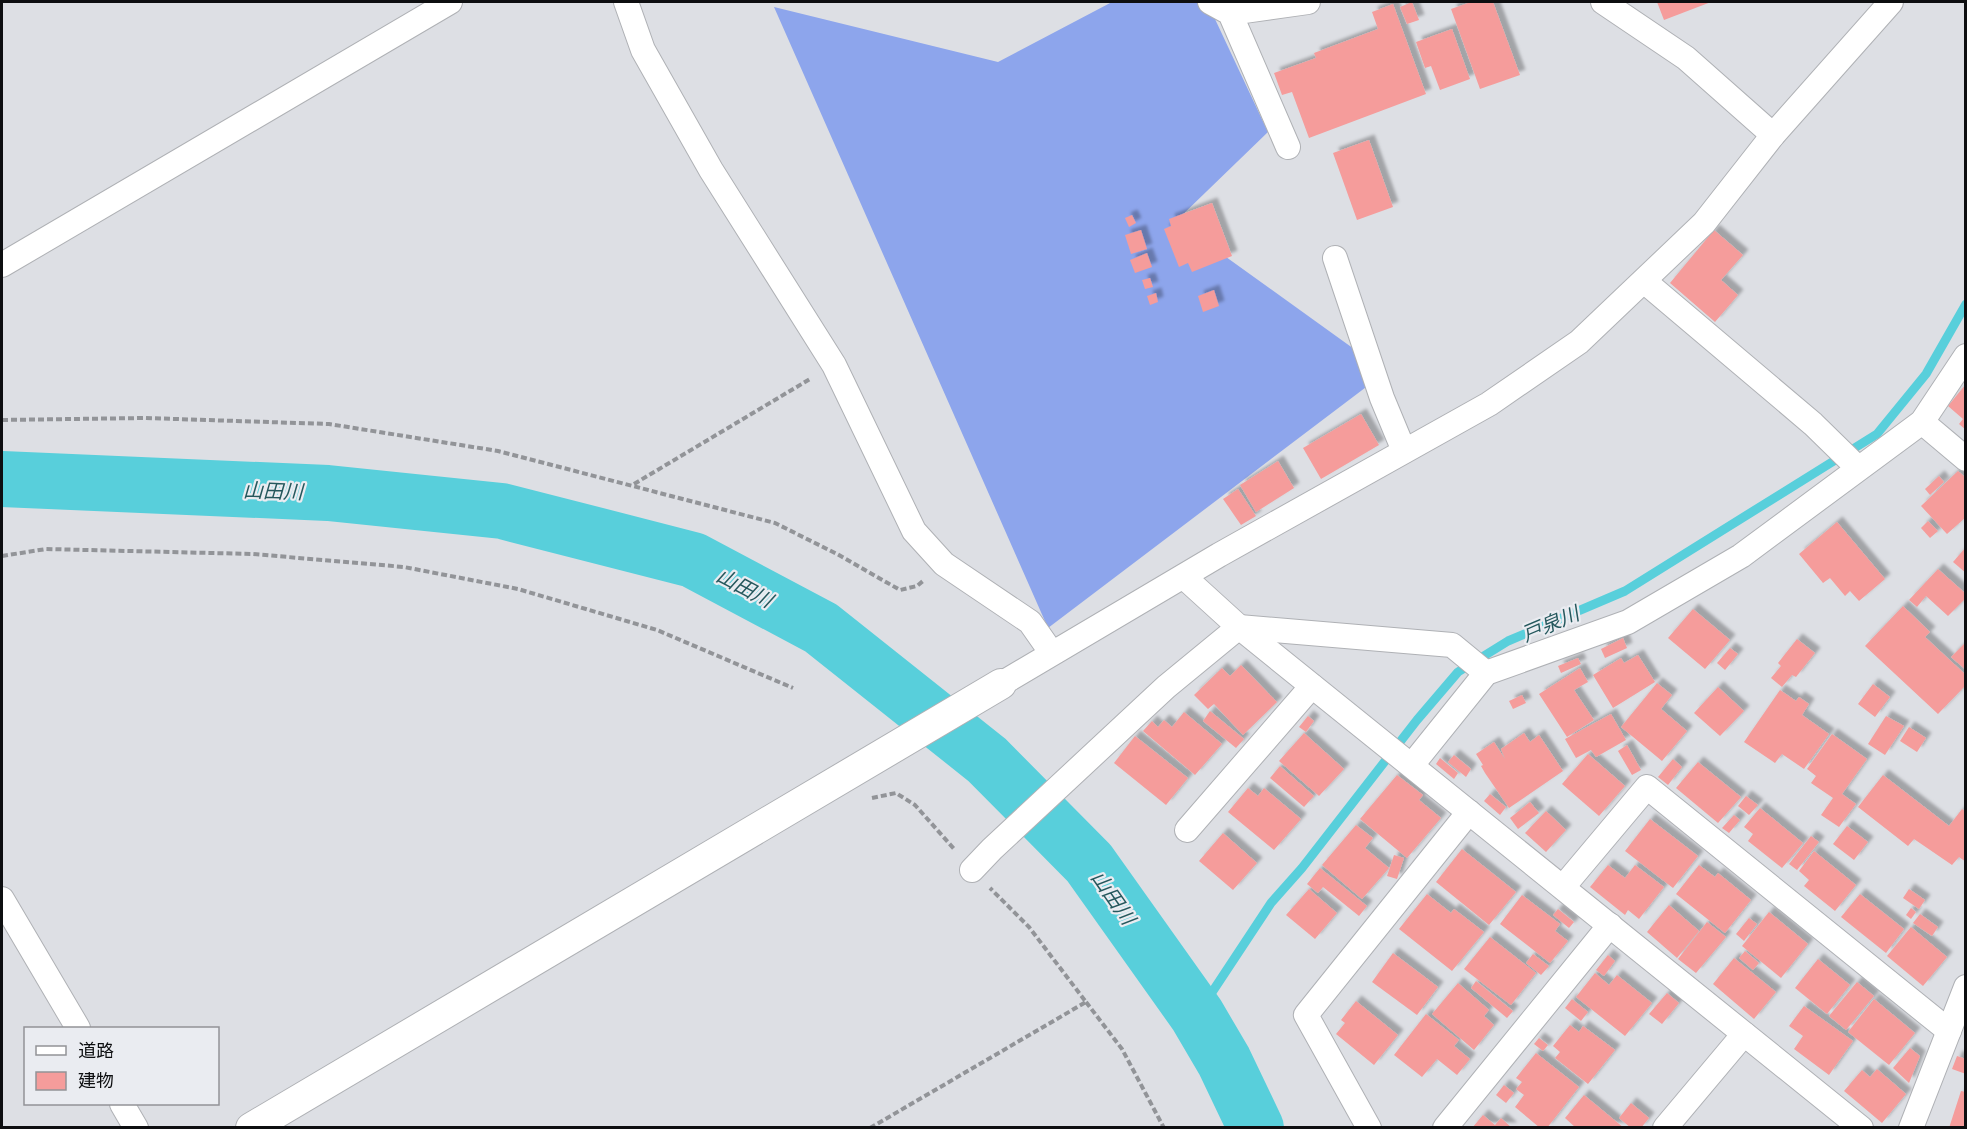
<svg xmlns="http://www.w3.org/2000/svg" width="1967" height="1129" viewBox="0 0 1967 1129" font-family="Commissioner,'Noto Sans JP',sans-serif">
<style>
.forest{fill:#8da5ec}
.lines{fill:none;stroke-linecap:round;stroke-linejoin:round}
.stream{stroke:#58cfdb;stroke-width:9}
.river{stroke:#58cfdb;stroke-width:56}
.building{fill:#f59c9b;filter:url(#shadow)}
.minor-casing{stroke:#afb1b5;stroke-width:26}
.tertiary-casing{stroke:#afb1b5;stroke-width:32}
.path{stroke:#929498;stroke-width:4;stroke-dasharray:6 3;stroke-linecap:butt}
.minor{stroke:#fff;stroke-width:24}
.tertiary{stroke:#fff;stroke-width:30}
.labels{text-anchor:middle;dominant-baseline:central;stroke-width:4.5;stroke-linejoin:round;paint-order:stroke}
.water-label{font-size:20px;font-style:italic;fill:#25585d;stroke:#eaecf1}
</style>
<defs>
<filter id="shadow"><feDropShadow dx="5.5" dy="-5.5" stdDeviation="1.5" flood-color="#0004"/></filter>
</defs>
<rect width="100%" height="100%" fill="#dddfe4"/>
<path class="forest" d="M1112,2h95l61,130 -92,89 210,151 -338,256 -274,-621 224,55z"/>
<g class="lines">
<path class="stream" d="M1197,1015l74,-112 31,-35 115,-148 41,-48 50,-31 117,-50 252,-157 49,-60 40,-70"/>
<path class="river" d="M2,479l326,14 174,18 191,49 128,68 166,132 102,103 108,152 27,46 32,67"/>
</g>
<g class="building">
<path d="M1412,2l7,18 -12,4 -7,-17z"/>
<path d="M1471,2h22l27,73 -40,14 -29,-80z"/>
<path d="M1657,2h54l-47,18z"/>
<path d="M1393,4l33,90 -117,44 -17,-46 -10,3 -8,-22 42,-15 -2,-5 64,-24 -6,-17z"/>
<path d="M1452,29l18,50 -30,11 -9,-24 -6,2 -9,-26z"/>
<path d="M1369,140l24,67 -36,13 -24,-67z"/>
<path d="M1212,203l20,53 -40,16 -4,-9 -9,4 -15,-38 7,-3 -2,-7z"/>
<path d="M1132,215l4,8 -7,4 -4,-9z"/>
<path d="M1141,230l6,19 -16,5 -6,-19z"/>
<path d="M1714,230l29,25 -22,25 17,15 -23,27 -45,-39z"/>
<path d="M1147,253l5,14 -17,6 -5,-13z"/>
<path d="M1150,278l3,9 -8,2 -3,-9z"/>
<path d="M1214,290l5,16 -16,6 -5,-16z"/>
<path d="M1156,293l2,9 -8,3 -3,-9z"/>
<path d="M1966,384v46l-7,-6 4,-5 -15,-13z"/>
<path d="M1361,414l18,31 -58,34 -18,-31z"/>
<path d="M1278,461l16,27 -38,24 -16,-27z"/>
<path d="M1958,471l8,7v39l-19,17 -26,-28z"/>
<path d="M1939,476l5,6 -14,13 -5,-6z"/>
<path d="M1238,489l18,27 -15,9 -18,-26z"/>
<path d="M1928,521l10,10 -8,7 -9,-10z"/>
<path d="M1837,522l48,57 -26,22 -9,-10 -5,5 -15,-18 -7,5 -24,-29z"/>
<path d="M1966,547v26l-13,-11z"/>
<path d="M1938,569l28,25v4l-18,18 -22,-20 -9,11 -8,-7z"/>
<path d="M1903,606l27,26 -5,5 41,38v10l-28,29 -73,-68z"/>
<path d="M1693,609l37,31 -25,29 -37,-31z"/>
<path d="M1623,638l4,10 -22,10 -4,-9z"/>
<path d="M1797,639l18,14 -19,24 -4,-2 -10,12 -11,-9 10,-12 -3,-3z"/>
<path d="M1966,642v28l-15,-13z"/>
<path d="M1730,648l8,6 -13,16 -8,-7z"/>
<path d="M1638,655l17,27 -42,26 -20,-33 28,-17 3,5z"/>
<path d="M1578,658l3,6 -20,9 -3,-7z"/>
<path d="M1241,665l36,37 -34,33 -29,-31 -6,5 -14,-14 28,-27 8,8z"/>
<path d="M1580,668l8,14 -14,8 20,30 -27,17 -28,-43z"/>
<path d="M1657,683l15,12 -11,14 26,22 -25,30 -41,-34z"/>
<path d="M1873,684l17,13 -15,20 -17,-13z"/>
<path d="M1718,687l26,24 -24,25 -26,-23z"/>
<path d="M1780,690l16,11 3,-4 10,7 -7,11 27,19 -25,35 -22,-15 -7,9 -31,-21z"/>
<path d="M1522,695l4,8 -13,6 -4,-8z"/>
<path d="M1210,711l34,28 -8,9 -33,-27z"/>
<path d="M1184,712l38,32 -27,31 -52,-44 9,-10 6,6 6,-7 8,7z"/>
<path d="M1611,714l15,26 -30,17 -5,-7 -15,8 -11,-19z"/>
<path d="M1308,716l6,5 -8,11 -7,-5z"/>
<path d="M1886,716l18,10 -19,29 -17,-11z"/>
<path d="M1909,727l17,11 -9,14 -17,-11z"/>
<path d="M1304,733l40,36 -25,27 -40,-35z"/>
<path d="M1524,733l6,9 9,-7 24,36 -54,37 -24,-35 -4,-7 2,-1 -7,-11 18,-12 11,17 -4,-10z"/>
<path d="M1832,734l35,25 -25,35 14,10 -17,23 -18,-12 12,-17 -22,-15 5,-7 -9,-7z"/>
<path d="M1135,736l53,42 -22,27 -52,-42z"/>
<path d="M1627,745l14,25 -9,5 -14,-24z"/>
<path d="M1588,754l37,32 -26,30 -37,-32z"/>
<path d="M1454,755l17,14 -5,8 -18,-15z"/>
<path d="M1440,758l18,15 -4,6 -18,-15z"/>
<path d="M1673,759l9,8 -14,18 -10,-8z"/>
<path d="M1698,762l43,35 -23,26 -42,-35z"/>
<path d="M1280,766l34,30 -10,11 -34,-29z"/>
<path d="M1397,775l26,20 -4,5 22,18 -34,40 -47,-39z"/>
<path d="M1883,775l66,51 13,-17 4,3v50l-7,-5 -7,8 -38,-26 -6,7 -50,-39z"/>
<path d="M1248,788l10,8 6,-8 37,31 -27,31 -46,-38z"/>
<path d="M1490,794l16,13 -6,8 -16,-14z"/>
<path d="M1746,796l12,9 -9,10 -11,-9z"/>
<path d="M1530,802l9,11 -21,16 -8,-11z"/>
<path d="M1760,808l43,35 -21,25 -34,-27 5,-7 -9,-7z"/>
<path d="M1546,811l20,19 -20,22 -21,-19z"/>
<path d="M1734,815l6,5 -11,13 -7,-5z"/>
<path d="M1650,819l48,37 -25,32 -48,-37z"/>
<path d="M1356,825l17,13 -8,10 24,20 -27,31 -40,-34z"/>
<path d="M1847,826l21,16 -14,18 -21,-16z"/>
<path d="M1223,833l34,30 -24,27 -34,-29z"/>
<path d="M1811,836l8,6 -22,28 -8,-6z"/>
<path d="M1462,849l54,43 -27,33 -53,-43z"/>
<path d="M1814,851l42,34 -21,26 -31,-25 5,-6 -10,-9z"/>
<path d="M1394,855l10,3 -7,21 -10,-3z"/>
<path d="M1608,865l17,13 10,-13 29,22 -25,32 -11,-9 -3,5 -35,-28z"/>
<path d="M1699,865l16,12 3,-4 33,27 -26,33 -49,-39z"/>
<path d="M1320,868l47,38 -8,10 -36,-29 -5,6 -11,-9z"/>
<path d="M1309,889l28,24 -22,26 -29,-24z"/>
<path d="M1909,889l16,11 -6,9 -16,-11z"/>
<path d="M1427,894l24,19 3,-4 30,23 -32,39 -53,-42z"/>
<path d="M1860,894l44,35 -18,24 -45,-36z"/>
<path d="M1522,895l38,29 -5,7 13,10 -18,22 -50,-39z"/>
<path d="M1669,905l30,26 -22,27 -30,-26z"/>
<path d="M1911,908l5,4 -5,7 -5,-4z"/>
<path d="M1558,909l16,13 -5,6 -16,-13z"/>
<path d="M1769,912l39,32 -27,34 -39,-32z"/>
<path d="M1920,914l18,13 -6,9 -19,-13z"/>
<path d="M1749,918l8,6 -13,17 -8,-7z"/>
<path d="M1707,922l19,15 -30,36 -18,-14z"/>
<path d="M1911,927l36,30 -24,29 -36,-30z"/>
<path d="M1490,937l46,36 -25,32 -47,-36z"/>
<path d="M1745,951l14,12 -6,7 -14,-12z"/>
<path d="M1393,953l45,34 -21,28 -45,-33z"/>
<path d="M1533,954l16,12 -8,9 -15,-12z"/>
<path d="M1608,955l7,6 -11,15 -8,-6z"/>
<path d="M1734,958l42,34 -22,27 -41,-35z"/>
<path d="M1818,959l32,26 -23,29 -32,-26z"/>
<path d="M1595,973l14,12 8,-10 35,28 -27,33 -49,-39z"/>
<path d="M1476,981l37,30 -6,7 -36,-30z"/>
<path d="M1857,982l17,14 -28,34 -17,-14z"/>
<path d="M1458,983l31,27 -5,6 10,9 -20,25 -42,-36z"/>
<path d="M1667,993l12,10 -17,21 -13,-10z"/>
<path d="M1572,999l16,13 -7,9 -16,-13z"/>
<path d="M1874,999l41,34 -26,32 -41,-33z"/>
<path d="M1356,1001l42,34 -24,30 -38,-31 9,-11 -4,-3z"/>
<path d="M1804,1006l49,35 -24,34 -35,-26 9,-13 -14,-10z"/>
<path d="M1426,1014l33,26 -5,6 16,13 -13,16 -20,-16 -15,18 -28,-22z"/>
<path d="M1570,1025l9,7 4,-6 32,24 -27,34 -33,-26 5,-6 -7,-6z"/>
<path d="M1539,1038l9,7 -5,6 -9,-7z"/>
<path d="M1910,1048l10,8 -11,27 -16,-15z"/>
<path d="M1536,1053l43,34 -32,41h-7l-25,-21 9,-12 -8,-6 6,-7 -6,-4z"/>
<path d="M1957,1056l9,3v15l-14,-5z"/>
<path d="M1877,1069l29,25 -24,29 -38,-32 18,-21 8,7z"/>
<path d="M1504,1085l10,8 -8,10 -10,-8z"/>
<path d="M1961,1091l5,1v36h-17z"/>
<path d="M1584,1095l40,33h-48l-11,-10z"/>
<path d="M1631,1103l18,15 -8,10h-10l-12,-10z"/>
<path d="M1483,1115l12,10 6,-7 11,10h-40z"/>
</g>
<g class="lines">
<g class="minor-casing">
<g id="minor">
<path d="M626,2l17,48 68,120 123,195 80,166 30,33 86,58 21,30"/>
<path d="M1210,2l20,11 58,134"/>
<path d="M1603,2l83,56 87,77"/>
<path d="M1230,13l78,-11"/>
<path d="M1335,258l47,140 22,53"/>
<path d="M2,265l448,-263"/>
<path d="M1644,281l169,143 45,44"/>
<path d="M1922,422l44,37"/>
<path d="M1184,577l55,50 622,501"/>
<path d="M1001,684l218,-129 270,-151 90,-62 125,-119 69,-88 118,-133"/>
<path d="M1412,765l74,-92 142,-51 113,-66 181,-134 44,-66"/>
<path d="M1187,830l125,-144"/>
<path d="M972,870l20,-21 174,-162 73,-60 213,18 34,28"/>
<path d="M1563,887l84,-100 302,244"/>
<path d="M2,899l76,129"/>
<path d="M122,1104l14,24"/>
<path d="M1369,1128l-63,-113 163,-203"/>
<path d="M1445,1128l165,-203"/>
<path d="M1665,1128l79,-94"/>
<path d="M1911,1128l55,-141"/>
</g>
</g>
<g class="tertiary-casing">
<path id="tertiary" d="M251,1128l750,-444"/>
</g>
<g class="path">
<path d="M2,420l143,-2 184,6 169,27 277,72 62,31 63,36 17,-4 6,-5"/>
<path d="M634,484l176,-105"/>
<path d="M2,556l44,-7 207,5 151,13 114,22 139,41 136,58"/>
<path d="M872,798l24,-5 19,12 40,45"/>
<path d="M1086,1002l36,47 42,79"/>
<path d="M870,1128l216,-126 -57,-75 -39,-39"/>
</g>
<use href="#minor" class="minor"/>
<use href="#tertiary" class="tertiary"/>
</g>
<g class="labels">
<g class="water-label">
<text transform="translate(273 490) rotate(2)">山田川</text>
<text transform="translate(745 587) rotate(28)">山田川</text>
<text transform="translate(1550 623) rotate(-23)">戸泉川</text>
<text transform="translate(1114 897) rotate(55)">山田川</text>
</g>
</g>
<rect width="1967" height="1129" fill="none" stroke="#0d0e10" stroke-width="6"/>
<rect x="24" y="1027" width="195" height="78" fill="#eaecf1" stroke="#929397" stroke-width="1.5"/>
<rect x="36" y="1046" width="30" height="9" fill="#ffffff" stroke="#929397" stroke-width="1.5"/>
<text x="78" y="1057" font-size="18" fill="#0d0e10">道路</text>
<rect x="36" y="1072" width="30" height="18" fill="#f59c9b" stroke="#929397" stroke-width="1.5"/>
<text x="78" y="1087" font-size="18" fill="#0d0e10">建物</text>
</svg>
